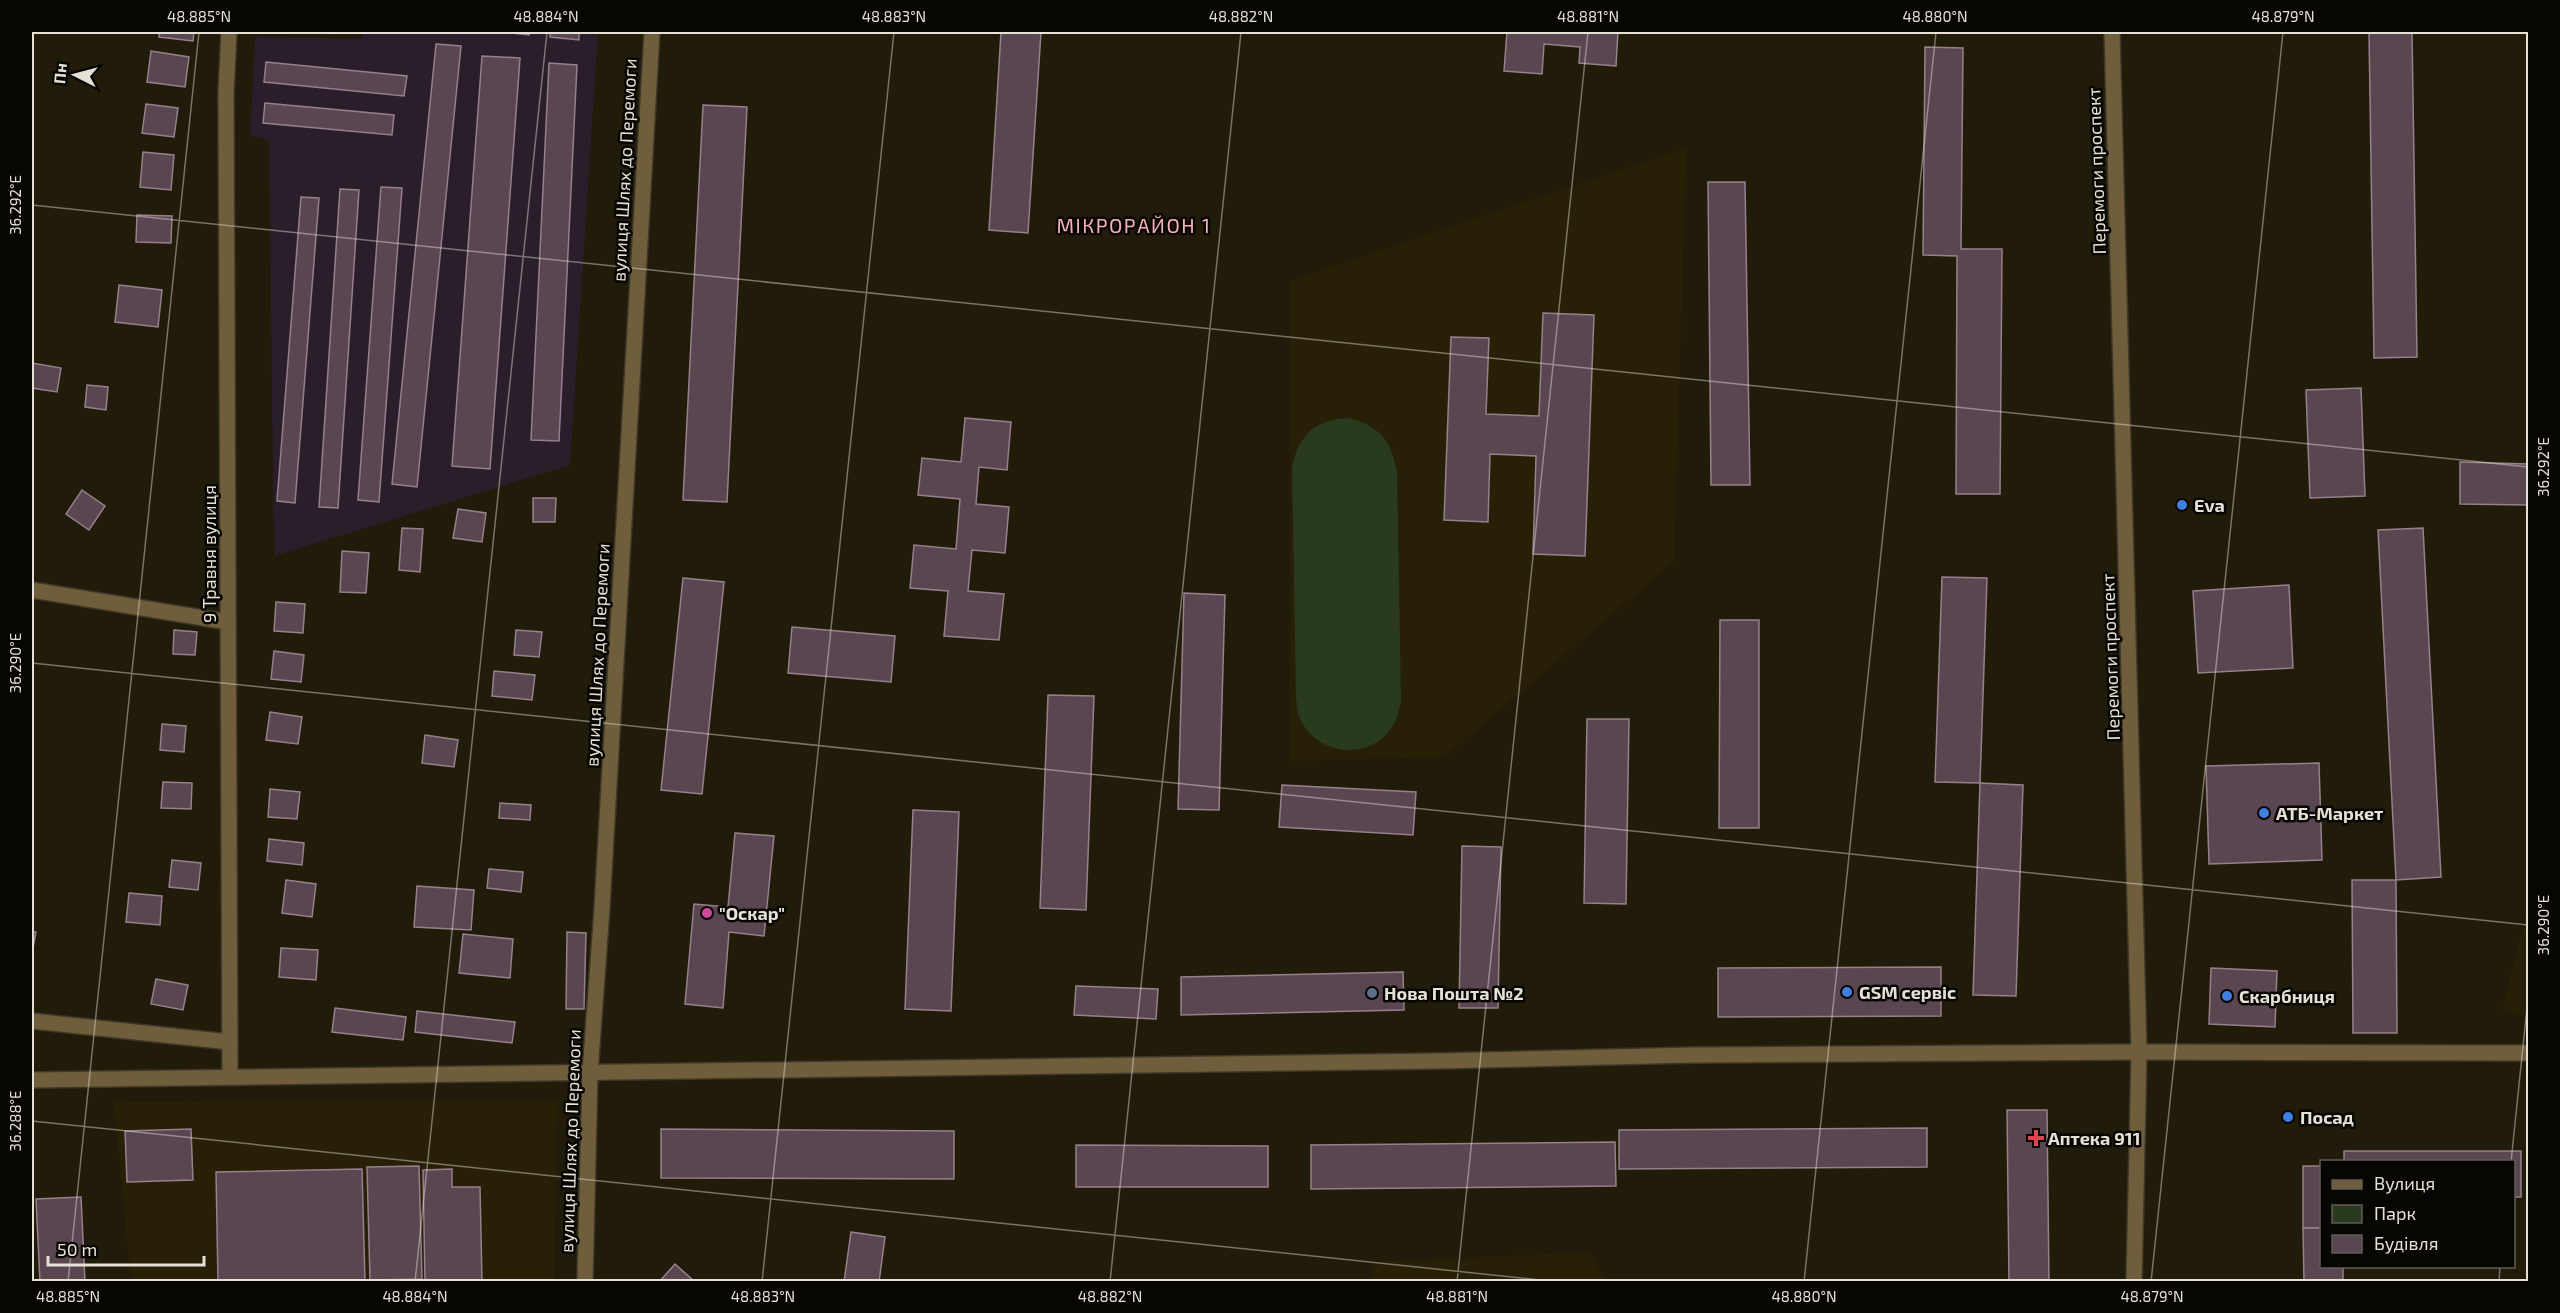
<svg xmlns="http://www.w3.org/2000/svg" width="2560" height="1313" viewBox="0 0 2560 1313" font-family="'Exo 2',sans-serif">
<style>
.built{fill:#272007}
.industrial{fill:#2a1e2b}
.green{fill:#293a1e}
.building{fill:#594651;stroke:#95808c;stroke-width:1.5}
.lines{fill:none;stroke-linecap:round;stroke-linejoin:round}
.minor-casing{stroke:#3c3727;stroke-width:18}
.minor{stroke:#6f5d3c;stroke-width:15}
.ticks{fill:none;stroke:#e5e1d6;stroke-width:1.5;stroke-opacity:0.45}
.shop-dot{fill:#3f7fe0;stroke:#080602;stroke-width:2}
.hotel-dot{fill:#d1479c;stroke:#080602;stroke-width:2}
.service-dot{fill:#5c6f8a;stroke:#080602;stroke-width:2}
.health-dot{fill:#e0444e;stroke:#080602;stroke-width:2}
.labels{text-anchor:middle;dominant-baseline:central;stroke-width:5;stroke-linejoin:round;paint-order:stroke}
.street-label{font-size:18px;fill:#e5e1d6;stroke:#080602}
.poi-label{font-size:18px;font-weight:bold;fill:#e5e1d6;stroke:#080602;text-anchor:start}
.neighbourhood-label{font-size:20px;letter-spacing:1.5px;fill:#f5b1b7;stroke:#080602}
.neatline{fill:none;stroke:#e5e1d6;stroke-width:2}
.ticks-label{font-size:15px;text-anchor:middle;fill:#e5e1d6}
</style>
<rect width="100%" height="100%" fill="#211b0a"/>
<g class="built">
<path d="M1686,148l-12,413 -229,196 -155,4v-480z"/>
<path d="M2528,904v110l-26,-2z"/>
<path d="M557,1101l-3,180h-423l-17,-179z"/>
<path d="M1590,1252l15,29h-232v-19z"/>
</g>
<path class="industrial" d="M363,32h235l-28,433 -296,91 -5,-416 -19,-4 5,-100 106,3z"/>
<path class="green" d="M1348,418c32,8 43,22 49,54l4,230c-3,10 -4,19 -10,27 -24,33 -77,26 -92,-13 -2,-5 -2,-13 -3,-18l-4,-232c8,-32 23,-46 56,-48z"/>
<g class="building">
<path d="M159,32h35l-1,9 -34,-4z"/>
<path d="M503,32h27l-1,3z"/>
<path d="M550,32h29v8l-29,-3z"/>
<path d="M1001,32h40l-13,201 -39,-3z"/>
<path d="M1507,32h111l-2,34 -37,-3 1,-16 -36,-3 -2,30 -38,-3z"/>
<path d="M2369,32h43l5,325 -43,1z"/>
<path d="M436,44l25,2 -44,441 -25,-3z"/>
<path d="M1925,47l38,1 -2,201h41l-2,245h-44l1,-238 -34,-1z"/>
<path d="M151,51l38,6 -4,30 -38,-5z"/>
<path d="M482,56l38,2 -30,411 -38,-3z"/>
<path d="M266,62l141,14 -3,20 -140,-14z"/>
<path d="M549,63l28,2 -18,376 -28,-1z"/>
<path d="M265,103l129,12 -2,20 -129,-12z"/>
<path d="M146,104l32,4 -4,29 -32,-4z"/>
<path d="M703,105l44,2 -20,395 -44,-2z"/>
<path d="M143,152l31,3 -3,35 -31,-3z"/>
<path d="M1708,182h37l5,303h-39z"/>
<path d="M381,187l21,1 -23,314 -21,-2z"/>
<path d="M340,189l19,1 -21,318 -19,-1z"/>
<path d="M301,197l18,1 -24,305 -18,-2z"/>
<path d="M137,215l35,1 -1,27 -35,-1z"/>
<path d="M119,285l43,5 -4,37 -43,-5z"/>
<path d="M1543,313l51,2 -9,241 -52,-2 3,-98 -46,-2 -2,68 -44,-2 7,-183 38,1 -3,76 53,2z"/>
<path d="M32,363l29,5 -4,24 -25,-4z"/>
<path d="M87,385l21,2 -2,23 -21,-3z"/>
<path d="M2361,388l4,108 -55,2 -4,-108z"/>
<path d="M965,418l46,4 -4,48 -28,-3 -3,37 33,3 -4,46 -33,-3 -4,41 36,3 -5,46 -55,-4 4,-45 -38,-3 4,-43 42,4 4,-50 -42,-4 4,-37 39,4z"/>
<path d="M2460,462l68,2v41l-68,-1z"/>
<path d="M82,490l23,16 -16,24 -23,-16z"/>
<path d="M533,498h23l-1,24h-22z"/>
<path d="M458,509l28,4 -4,29 -29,-4z"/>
<path d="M402,528l21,1 -3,43 -21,-2z"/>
<path d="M2423,528l18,349 -45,3 -18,-350z"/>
<path d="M342,551l27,2 -3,40 -26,-1z"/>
<path d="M1942,577l45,1 -7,205 -45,-1z"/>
<path d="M683,578l41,4 -22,212 -41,-4z"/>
<path d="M2289,585l4,83 -95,5 -5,-82z"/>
<path d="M1184,593l41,2 -6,215 -41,-1z"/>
<path d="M276,602l29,2 -2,29 -29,-2z"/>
<path d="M1720,620h39v208h-40z"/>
<path d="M792,627l103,9 -4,46 -103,-9z"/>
<path d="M174,630l23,2 -2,23 -22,-1z"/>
<path d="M516,630l26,2 -3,25 -25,-2z"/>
<path d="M274,651l30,4 -3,27 -30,-3z"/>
<path d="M494,671l41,4 -3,25 -40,-4z"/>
<path d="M1048,695l46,1 -8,214 -46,-2z"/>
<path d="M270,712l32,5 -4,27 -32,-4z"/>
<path d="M1587,719h42l-3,185 -42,-1z"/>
<path d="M162,724l24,2 -2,26 -24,-2z"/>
<path d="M425,735l33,5 -4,27 -32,-4z"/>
<path d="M2319,763l3,97 -113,4 -3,-98z"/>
<path d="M163,782l29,1 -1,26 -30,-1z"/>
<path d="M1980,783l43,2 -7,211 -43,-1z"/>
<path d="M1282,785l134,7 -3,43 -134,-8z"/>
<path d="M270,789l30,3 -3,27 -29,-2z"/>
<path d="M500,803l31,2 -1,15 -31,-2z"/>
<path d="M913,810l46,2 -8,199 -46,-2z"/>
<path d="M735,833l39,3 -10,100 -35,-4 -6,76 -38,-4 9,-100 34,3z"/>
<path d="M269,839l35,4 -2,22 -35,-4z"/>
<path d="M1462,846l39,1 -3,161h-39z"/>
<path d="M172,860l29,3 -3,27 -29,-3z"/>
<path d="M489,869l34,3 -2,20 -34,-4z"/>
<path d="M286,880l30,4 -4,33 -30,-4z"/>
<path d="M2352,880h44l1,153h-44z"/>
<path d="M417,886l57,4 -3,40 -57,-3z"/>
<path d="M129,893l33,3 -2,29 -34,-3z"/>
<path d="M32,931l4,1 -4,21z"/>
<path d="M567,932l19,1 -2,76h-18z"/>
<path d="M463,934l50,5 -3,39 -51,-5z"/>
<path d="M281,948l37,2 -2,30 -37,-3z"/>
<path d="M1941,967v49l-223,1v-49z"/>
<path d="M2211,968l66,3 -2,56 -66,-3z"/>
<path d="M1403,972l1,38 -223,5v-38z"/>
<path d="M156,979l32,6 -5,25 -32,-6z"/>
<path d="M1076,986l82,3 -2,30 -82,-4z"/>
<path d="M335,1008l71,9 -3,23 -71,-8z"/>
<path d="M417,1011l98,11 -3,21 -97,-11z"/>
<path d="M2007,1110h40l2,172h-40z"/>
<path d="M1927,1128v39l-308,2v-39z"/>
<path d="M191,1129l2,51 -66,2 -2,-51z"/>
<path d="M661,1129l293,2v48l-293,-1z"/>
<path d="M1615,1142l1,44 -305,3v-44z"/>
<path d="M1076,1145l192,1v41h-192z"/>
<path d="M2344,1151h177v46h-7v-35h-170z"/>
<path d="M419,1166l3,113 -52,1 -3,-113z"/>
<rect x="2303" y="1166" width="19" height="62"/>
<path d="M362,1169l3,113 -147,-1 -2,-109z"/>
<path d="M452,1169v18h28l2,95h-57l-2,-112z"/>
<path d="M81,1197l4,85h-45l-4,-83z"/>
<path d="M2303,1228h19v38h21v16h-39z"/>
<path d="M851,1232l34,5 -6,45h-35z"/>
<path d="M675,1264l20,18h-36z"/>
</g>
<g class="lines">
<g class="minor-casing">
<g id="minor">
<path d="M229,32l-3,61 4,982"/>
<path d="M2112,32l27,1020 -5,230"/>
<path d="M32,590l196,32"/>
<path d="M32,1021l198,21"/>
<path d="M32,1080l1406,-19 256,-6 445,-3 389,1"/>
<path d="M585,1282l5,-209 12,-165 50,-876"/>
</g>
</g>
<use href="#minor" class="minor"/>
</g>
<path class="ticks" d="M32,205l2496,262M32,663l2496,262M32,1121l1527,161M2511,1162l17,-164M68,1282l131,-1250M415,1282l132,-1250M762,1282l132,-1250M1110,1282l131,-1250M1457,1282l131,-1250M1804,1282l132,-1250M2151,1282l132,-1250M2499,1282l1,-16"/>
<g class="shop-dot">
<circle cx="2182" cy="505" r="6"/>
<circle cx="2264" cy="813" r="6"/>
<circle cx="1847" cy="992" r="6"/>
<circle cx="2227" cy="996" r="6"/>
<circle cx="2288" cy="1117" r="6"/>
</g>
<circle class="hotel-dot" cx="707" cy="913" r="6"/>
<circle class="service-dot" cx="1372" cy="993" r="6"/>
<path class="health-dot" d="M2033 1129h6v6h6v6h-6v6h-6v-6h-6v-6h6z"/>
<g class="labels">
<g class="street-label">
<text transform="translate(624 170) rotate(-87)">вулиця Шлях до Перемоги</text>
<text transform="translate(2096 171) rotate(-92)">Перемоги проспект</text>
<text transform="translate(209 554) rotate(-90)">9 Травня вулиця</text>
<text transform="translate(597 655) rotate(-87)">вулиця Шлях до Перемоги</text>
<text transform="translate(2110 657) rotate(-92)">Перемоги проспект</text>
<text transform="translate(570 1141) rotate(-88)">вулиця Шлях до Перемоги</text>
</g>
<g class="poi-label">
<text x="2194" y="505">Eva</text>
<text x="2276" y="813">АТБ-Маркет</text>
<text x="719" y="913">"Оскар"</text>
<text x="1859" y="992">GSM сервіс</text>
<text x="1384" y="993">Нова Пошта №2</text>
<text x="2239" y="996">Скарбниця</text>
<text x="2300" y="1117">Посад</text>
<text x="2048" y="1138">Аптека 911</text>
</g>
<g class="neighbourhood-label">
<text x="1134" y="225">МІКРОРАЙОН 1</text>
</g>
</g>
<rect width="2560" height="1313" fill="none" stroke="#080602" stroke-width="66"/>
<rect x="2320" y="1160" width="195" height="108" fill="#080602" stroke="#605e57" stroke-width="1.5"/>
<rect x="2332" y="1180" width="30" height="9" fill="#6f5d3c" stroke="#605e57" stroke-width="1.5"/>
<text x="2374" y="1190" font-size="18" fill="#e5e1d6">Вулиця</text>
<rect x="2332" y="1205" width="30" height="18" fill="#293a1e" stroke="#605e57" stroke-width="1.5"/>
<text x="2374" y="1220" font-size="18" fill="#e5e1d6">Парк</text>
<rect x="2332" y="1235" width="30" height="18" fill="#594651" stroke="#605e57" stroke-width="1.5"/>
<text x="2374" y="1250" font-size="18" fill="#e5e1d6">Будівля</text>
<g transform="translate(75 75) rotate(276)" stroke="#080602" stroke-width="4.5" paint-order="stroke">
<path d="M0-4.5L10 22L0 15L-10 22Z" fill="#e5e1d6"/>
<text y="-9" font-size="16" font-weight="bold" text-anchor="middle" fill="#e5e1d6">Пн</text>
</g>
<path d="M48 1256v9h156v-9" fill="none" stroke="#e5e1d6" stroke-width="3"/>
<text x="57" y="1256" font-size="18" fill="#e5e1d6" stroke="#080602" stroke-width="4.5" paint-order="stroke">50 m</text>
<rect x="33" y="33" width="2494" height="1247" class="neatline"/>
<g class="ticks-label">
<text x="199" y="22">48.885°N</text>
<text x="546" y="22">48.884°N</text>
<text x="894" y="22">48.883°N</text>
<text x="1241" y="22">48.882°N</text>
<text x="1588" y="22">48.881°N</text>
<text x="1935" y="22">48.880°N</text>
<text x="2283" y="22">48.879°N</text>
<text transform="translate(16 205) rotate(-90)" y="5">36.292°E</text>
<text transform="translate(2544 467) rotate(-90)" y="5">36.292°E</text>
<text transform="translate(16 663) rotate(-90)" y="5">36.290°E</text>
<text transform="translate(2544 925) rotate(-90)" y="5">36.290°E</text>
<text transform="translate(16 1121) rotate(-90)" y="5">36.288°E</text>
<text x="68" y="1302">48.885°N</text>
<text x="415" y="1302">48.884°N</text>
<text x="763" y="1302">48.883°N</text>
<text x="1110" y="1302">48.882°N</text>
<text x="1457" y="1302">48.881°N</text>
<text x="1804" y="1302">48.880°N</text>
<text x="2152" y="1302">48.879°N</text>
</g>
</svg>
